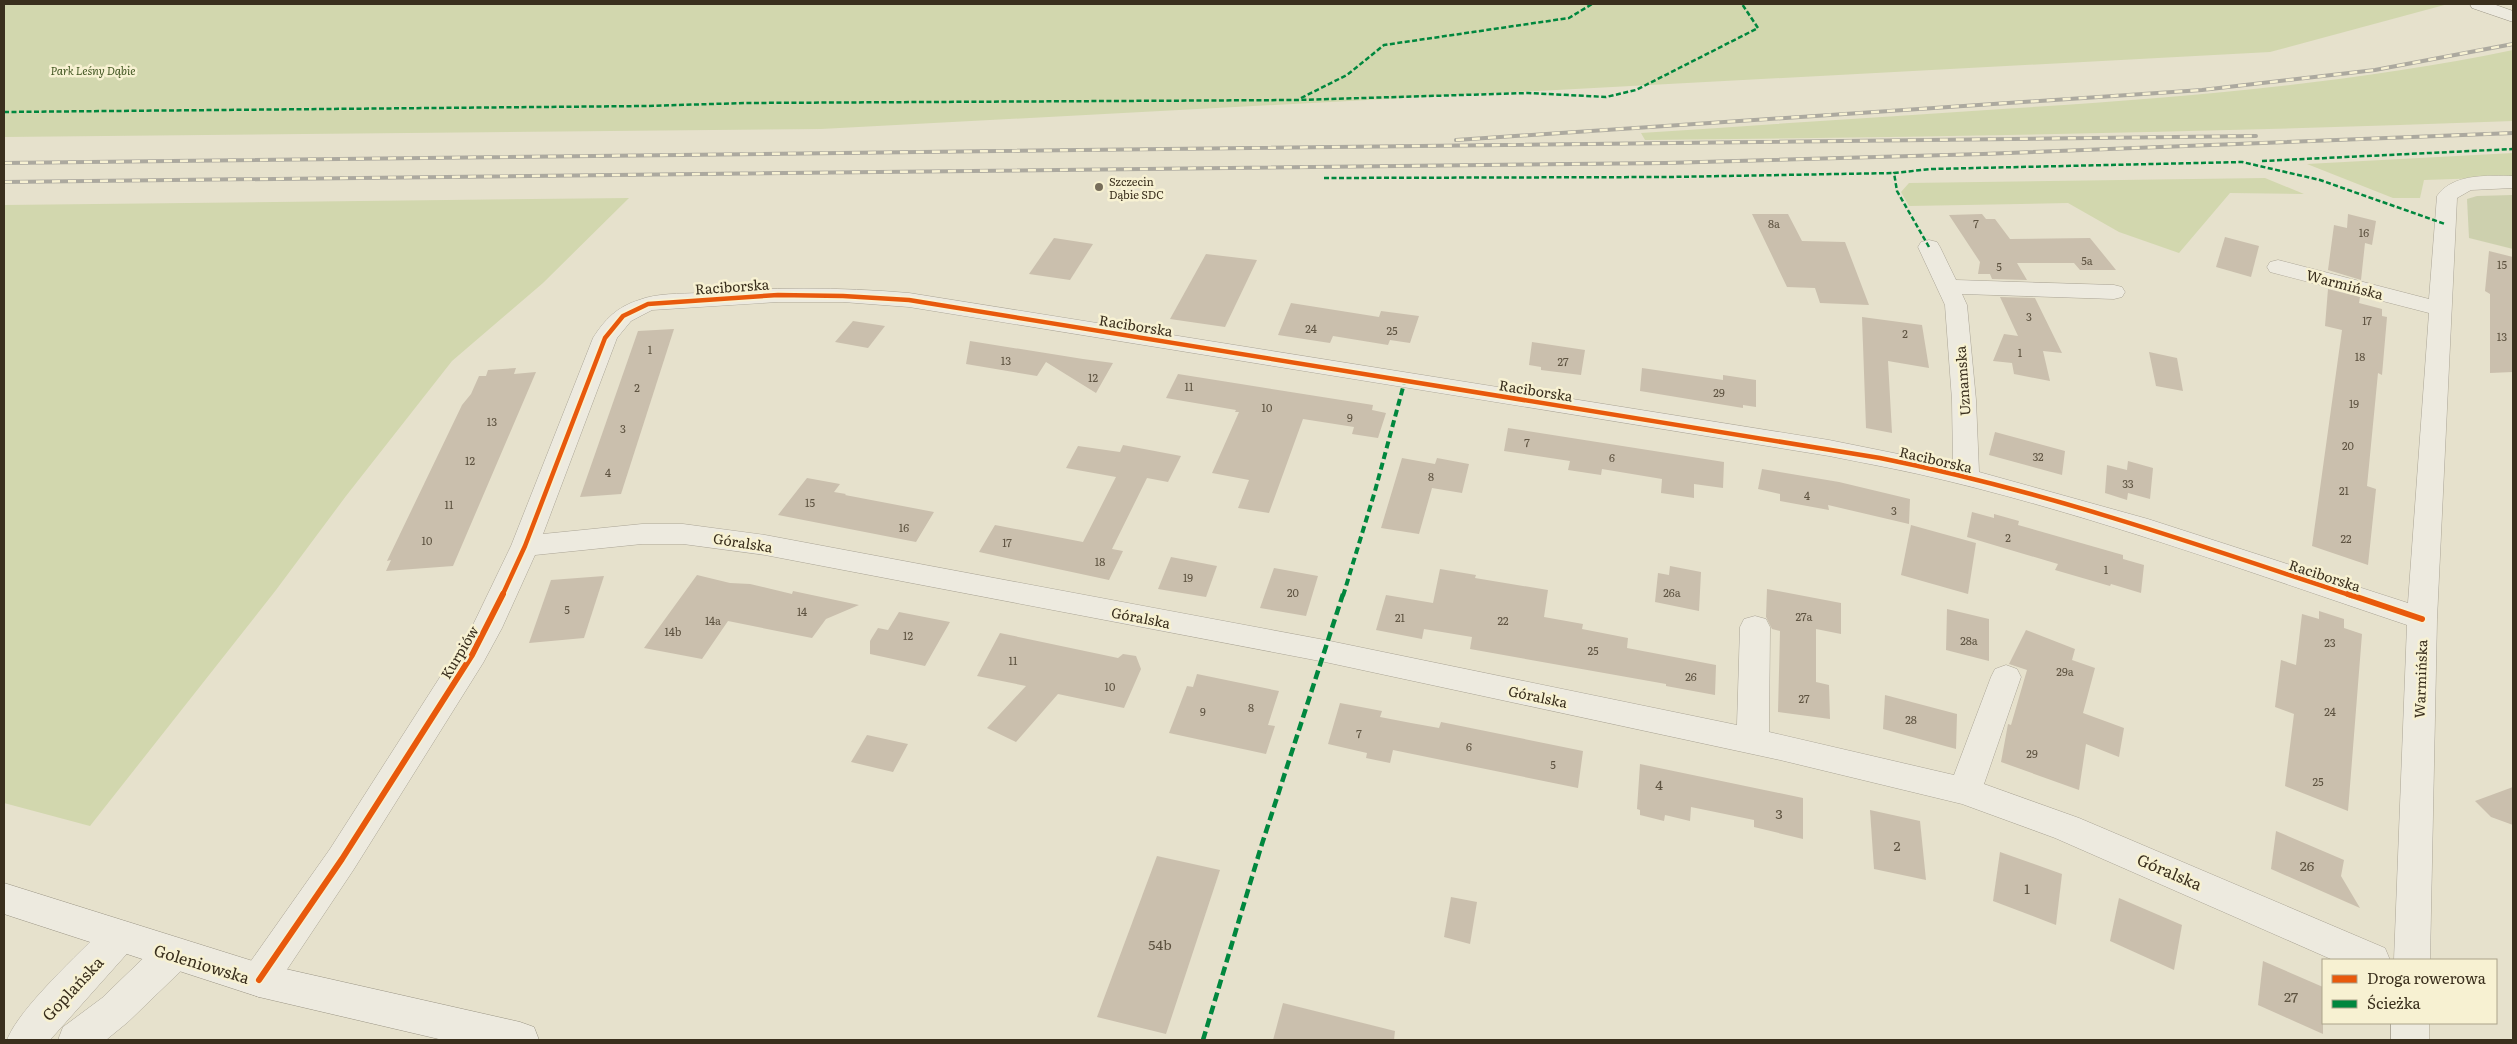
<svg xmlns="http://www.w3.org/2000/svg" width="2517" height="1044" viewBox="0 0 2517 1044" font-family="Literata,serif">
<style>
.green{fill:#d2d7ae}
.cemetery{fill:#cdd0ae}
.building{fill:#cabfad}
.lines{fill:none;stroke-linecap:round;stroke-linejoin:round}
.street-casing{stroke:#aba596;stroke-width:1}
.secondary-casing{stroke:#9b9585;stroke-width:1}
.street{fill:#edeadf;fill-rule:evenodd}
.secondary{fill:#edeadf;fill-rule:evenodd}
.rail-casing{stroke:#aca99f;stroke-width:4}
.rail{stroke:#f7f1d2;stroke-width:2.5;stroke-dasharray:8;stroke-linecap:butt}
.quiet-far2{stroke:#00873e;stroke-width:2.5;stroke-dasharray:5 2.5;stroke-linecap:butt}
.quiet-far1{stroke:#00873e;stroke-width:4;stroke-dasharray:7 4;stroke-linecap:butt}
.quiet{stroke:#00873e;stroke-width:4.5;stroke-dasharray:9 4.5;stroke-linecap:butt}
.cycleway-far1-casing{stroke:#f7f1d2;stroke-width:8}
.cycleway-casing{stroke:#f7f1d2;stroke-width:9}
.cycleway-far1{stroke:#e8590c;stroke-width:4.5}
.cycleway{stroke:#e8590c;stroke-width:6}
.poi-dot{fill:#766d5a;stroke:#f7f1d2;stroke-width:2}
.labels{text-anchor:middle;dominant-baseline:central;stroke-width:5;stroke-linejoin:round;paint-order:stroke}
.far-park-label{font-size:11px;font-style:italic;fill:#435723;stroke:#f7f1d2}
.far-poi-label{font-size:11px;fill:#3a2f1d;stroke:#f7f1d2;text-anchor:start}
.number-label{font-size:11px;fill:#5e5341}
.street-label{font-size:14px;fill:#3a2f1d;stroke:#f7f1d2}
.near-number-label{font-size:14px;fill:#5e5341}
.near-street-label{font-size:16px;fill:#3a2f1d;stroke:#f7f1d2}
</style>
<rect width="100%" height="100%" fill="#e6e1cc"/>
<g class="green">
<path d="M4,4h2444l-178,48 -1449,77 -817,8z"/>
<path d="M2513,50v71c-289,11 -578,16 -868,19l-4,-7c120,-8 240,-16 361,-24 171,-11 342,-24 511,-59z"/>
<path d="M2513,153v24l-89,3 -4,18h-27l-86,-34z"/>
<path d="M2265,178l39,16 -74,-1 -51,60 -60,-21 -51,-29 -159,3 -8,-14 8,-9z"/>
<path d="M629,198l-86,85 -91,78 -106,135 -70,94 -186,236 -86,-23v-598z"/>
</g>
<path class="cemetery" d="M2513,195v54l-44,-11 -2,-39 10,-3z"/>
<g class="building">
<path d="M1752,214h36l14,27 43,1 24,63 -49,-2 -5,-15 -28,-1z"/>
<path d="M1982,214l4,5h9l15,20 80,-1 26,32h-36l-6,-7h-57l10,17 -35,-1 -2,-5h-12l2,-12 -31,-47z"/>
<path d="M2348,214l28,7 -4,24 -7,-2 -4,37 -33,-10 6,-45 13,3z"/>
<path d="M2225,237l34,9 -8,31 -35,-10z"/>
<path d="M1054,238l39,6 -23,36 -41,-6z"/>
<path d="M2489,251l24,6v115l-23,1v-79l-5,-3z"/>
<path d="M1206,254l51,6 -32,67 -55,-8z"/>
<path d="M2328,289l32,8 -1,6 23,6v7l5,1 -5,58 -4,-2 -11,113 9,3 -8,76 -56,-19 30,-216 -17,-4z"/>
<path d="M2000,297l35,1 27,55 -19,-2 7,30 -36,-7 -2,-11 -19,-2 11,-27 14,2z"/>
<path d="M1291,303l88,14 2,-6 38,5 -9,27 -20,-3 -2,5 -55,-9 -3,7 -52,-8z"/>
<path d="M1862,317l60,8 7,43 -41,-7 4,72 -26,-5z"/>
<path d="M853,321l32,5 -17,22 -33,-6z"/>
<path d="M674,329l-53,165 -41,3 58,-166z"/>
<path d="M970,341l113,18 30,4 -17,30 -50,-31 -9,14 -71,-12z"/>
<path d="M1532,342l53,8 -4,25 -40,-5v-3l-12,-2z"/>
<path d="M2149,352l28,6 6,33 -27,-5z"/>
<path d="M516,368l-2,6 22,-2 -83,194 -67,5 5,-11 -4,1 75,-156 9,-11 8,-18h7l2,-6z"/>
<path d="M1642,368l81,12v-5l33,5v27l-13,-2v3l-103,-17z"/>
<path d="M1178,374l195,31 -1,5 14,3 -8,25 -26,-4 2,-7 -51,-8 -34,94 -31,-5 11,-28 -37,-7 27,-61h-4l1,-2 -70,-12z"/>
<path d="M1508,428l216,34 -1,26 -29,-4v14l-33,-5 1,-14 -60,-10 -1,6 -33,-5 2,-9 -66,-10z"/>
<path d="M1995,432l70,19 -3,24 -73,-20z"/>
<path d="M1123,445l58,11 -13,26 -21,-4 -35,71 11,2 -14,29 -130,-28 16,-27 88,17 33,-65 -50,-9 12,-22 42,6z"/>
<path d="M1402,458l33,6 2,-6 32,6 -7,29 -30,-5 -13,46 -38,-6z"/>
<path d="M2128,461l25,7 -3,31 -22,-6 -1,7 -22,-7 2,-28 20,5z"/>
<path d="M1762,469l77,13 71,17 -1,25 -81,-19 1,5 -49,-9v-7l-22,-5z"/>
<path d="M807,478l33,6 -6,8 12,2 -1,1 89,17 -18,30 -138,-27z"/>
<path d="M1972,512l22,6v-4l25,7 -1,4 105,30v4l21,6 -3,28 -30,-9 -1,2 -55,-16 3,-6 -91,-27z"/>
<path d="M1911,525l65,18 -8,51 -67,-19z"/>
<path d="M1171,557l46,9 -11,31 -48,-8z"/>
<path d="M1670,566l31,6 -2,39 -44,-9 3,-29 11,2z"/>
<path d="M1274,568l44,8 -12,40 -46,-8z"/>
<path d="M1440,569l36,6 -1,3 73,12 -4,27 39,7 -1,5 46,9 -1,10 89,17 -1,30 -49,-9v-2l-196,-35 2,-12 -48,-8 -2,10 -46,-9 10,-35 47,8z"/>
<path d="M697,575l33,8 20,1 42,10 1,-3 66,14 -33,14 -14,19 -84,-17 -26,38 -58,-11z"/>
<path d="M604,576l-20,62 -55,5 22,-63z"/>
<path d="M1767,589l74,14v31l-25,-5v53l13,3 1,34 -52,-7 2,-81 -8,-2 -6,-12z"/>
<path d="M1947,609l42,10v42l-43,-11z"/>
<path d="M2319,611l25,8v9l18,6 -14,177 -63,-25 9,-72 -19,-7 6,-47 15,5 6,-51 17,5z"/>
<path d="M899,612l51,10 -25,44 -55,-12v-13l8,-13 10,2z"/>
<path d="M2026,630l49,19 -3,11 23,8 -12,45 41,15 -5,29 -33,-13 -7,46 -78,-28 7,-38 3,1 16,-55 -18,-6z"/>
<path d="M1000,633l118,25 5,-4 13,2 5,13 -17,39 -66,-14 -42,48 -29,-14 39,-42 -49,-10z"/>
<path d="M1197,674l82,17 -11,34 7,1 -9,28 -97,-21 18,-47 6,1z"/>
<path d="M1885,695l72,19 -1,35 -73,-20z"/>
<path d="M1340,703l42,8 -2,6 31,6 28,5 2,-6 142,29 -5,37 -185,-38 -3,13 -24,-5 1,-5 -39,-9z"/>
<path d="M867,735l41,9 -15,28 -42,-10z"/>
<path d="M1640,764l163,34v41l-49,-12v-7l-63,-13 -1,14 -25,-6 -1,6 -24,-6v-5l-3,-1z"/>
<path d="M2513,787v38l-22,-8 -16,-16z"/>
<path d="M1870,810l50,11 6,59 -52,-11z"/>
<path d="M2276,831l68,29 -3,16 19,32 -89,-39z"/>
<path d="M2000,852l62,22 -6,51 -63,-24z"/>
<path d="M1157,856l63,14 -54,164 -69,-17z"/>
<path d="M1451,897l26,5 -7,42 -26,-7z"/>
<path d="M2119,898l63,27 -8,45 -64,-29z"/>
<path d="M2263,961l60,26v47l-65,-29z"/>
<path d="M1283,1003l112,28 -1,9h-121z"/>
</g>
<g class="lines">
<g class="street-casing">
<g id="street">
<path d="M2513,176v12l-42,2 -14,8 -20,421 -7,341h-36l13,-335c-152,-51 -303,-106 -459,-144 -40,-10 -79,-17 -119,-25l-920,-149 -66,-5h-65l-126,8 -21,11 -14,17 -74,196 99,-10h41l82,11 560,105 412,85 3,-98 4,-8 11,-3 11,3 4,8 -1,105 185,43 37,-98 4,-8 11,-4 11,4 4,8 -37,107 95,34 306,130 5,12h-57l-278,-122 -93,-34 -182,-44 -455,-98 -560,-107 -82,-11h-41l-107,11 -33,73 -19,35 -129,206 -82,123 -13,5 -13,-5 -6,-12 6,-12 84,-119 142,-222 39,-81 82,-208c12,-19 24,-31 46,-38 18,-7 41,-6 60,-7 70,-6 140,-6 210,0l920,147 124,25 -1,-65 -7,-95 -27,-58 3,-5 8,-2 8,2 3,5 16,33 158,5 8,2 3,5 -3,5 -8,2 -152,-5 5,11 9,95 3,72 169,47 260,84 21,-290 -159,-41 -3,-5 3,-5 8,-2 151,39 8,-103c16,-23 51,-20 76,-20z"/>
<path d="M119,921l13,5 5,11 -5,11 -82,92h-43c12,-32 73,-87 99,-114z"/>
<path d="M173,937l13,5 5,12 -5,12 -58,56 -22,18h-48l5,-13 39,-29 58,-56z"/>
<rect x="2391" y="1023" width="38" height="17"/>
</g>
</g>
<g class="secondary-casing">
<g id="secondary">
<path d="M2470,4h23l20,7v11l-41,-14z"/>
<path d="M4,883l255,80 261,59 14,5 5,13h-96l-184,-43 -255,-83z"/>
</g>
</g>
<use href="#street" class="street"/>
<use href="#secondary" class="secondary"/>
<g class="rail-casing">
<g id="rail">
<path d="M1456,140l746,-50 173,-20 138,-26"/>
<path d="M4,163l2252,-27"/>
<path d="M4,182l1662,-19 317,-9 530,-21"/>
</g>
</g>
<use href="#rail" class="rail"/>
<g class="quiet-far2">
<path d="M1301,98l46,-23 37,-30 185,-27 23,-14"/>
<path d="M4,112l642,-6 99,-3 552,-3 231,-7 78,4 30,-7 122,-62 -16,-24"/>
<path d="M2262,161l251,-12"/>
<path d="M1324,178l345,-1 225,-4"/>
<path d="M1929,247l-32,-56 -3,-18 37,-4 311,-7 78,18 125,44"/>
</g>
<path class="quiet-far1" d="M1343,596l32,-105 30,-111"/>
<path class="quiet" d="M1203,1040l58,-193 82,-253"/>
<g class="cycleway-far1-casing">
<path id="cycleway-far1" d="M502,596l23,-50 80,-208 18,-22 25,-12 130,-9 65,1 66,4 971,158c161,32 317,86 472,138"/>
</g>
<g class="cycleway-casing">
<g id="cycleway">
<path d="M2348,594l74,25"/>
<path d="M259,980l83,-121 130,-204 31,-61"/>
</g>
</g>
<use href="#cycleway-far1" class="cycleway-far1"/>
<use href="#cycleway" class="cycleway"/>
</g>
<circle class="poi-dot" cx="1099" cy="187" r="5"/>
<g class="labels">
<g class="far-park-label">
<text x="93" y="70">Park Leśny Dąbie</text>
</g>
<g class="far-poi-label">
<text x="1109" y="181">Szczecin<tspan x="1109" dy="13">Dąbie SDC</tspan></text>
</g>
<g class="number-label">
<text x="1774" y="223">8a</text>
<text x="1976" y="223">7</text>
<text x="2364" y="232">16</text>
<text x="2087" y="260">5a</text>
<text x="2502" y="264">15</text>
<text x="1999" y="266">5</text>
<text x="2029" y="316">3</text>
<text x="2367" y="320">17</text>
<text x="1311" y="328">24</text>
<text x="1392" y="330">25</text>
<text x="1905" y="333">2</text>
<text x="2502" y="336">13</text>
<text x="650" y="349">1</text>
<text x="2020" y="352">1</text>
<text x="2360" y="356">18</text>
<text x="1006" y="360">13</text>
<text x="1563" y="361">27</text>
<text x="1093" y="377">12</text>
<text x="1189" y="386">11</text>
<text x="637" y="387">2</text>
<text x="1719" y="392">29</text>
<text x="2354" y="403">19</text>
<text x="1267" y="407">10</text>
<text x="1350" y="417">9</text>
<text x="492" y="421">13</text>
<text x="623" y="428">3</text>
<text x="1527" y="442">7</text>
<text x="2348" y="445">20</text>
<text x="2038" y="456">32</text>
<text x="1612" y="457">6</text>
<text x="470" y="460">12</text>
<text x="608" y="472">4</text>
<text x="1431" y="476">8</text>
<text x="2128" y="483">33</text>
<text x="2344" y="490">21</text>
<text x="1807" y="495">4</text>
<text x="810" y="502">15</text>
<text x="449" y="504">11</text>
<text x="1894" y="510">3</text>
<text x="904" y="527">16</text>
<text x="2008" y="537">2</text>
<text x="2346" y="538">22</text>
<text x="427" y="540">10</text>
<text x="1007" y="542">17</text>
<text x="1100" y="561">18</text>
<text x="2106" y="569">1</text>
<text x="1188" y="577">19</text>
<text x="1293" y="592">20</text>
<text x="1672" y="592">26a</text>
<text x="567" y="609">5</text>
<text x="802" y="611">14</text>
<text x="1804" y="616">27a</text>
<text x="1400" y="617">21</text>
<text x="713" y="620">14a</text>
<text x="1503" y="620">22</text>
<text x="673" y="631">14b</text>
<text x="908" y="635">12</text>
<text x="1969" y="640">28a</text>
<text x="2330" y="642">23</text>
<text x="1593" y="650">25</text>
<text x="1013" y="660">11</text>
<text x="2065" y="671">29a</text>
<text x="1691" y="676">26</text>
<text x="1110" y="686">10</text>
<text x="1804" y="698">27</text>
<text x="1251" y="707">8</text>
<text x="1203" y="711">9</text>
<text x="2330" y="711">24</text>
<text x="1911" y="719">28</text>
<text x="1359" y="733">7</text>
<text x="1469" y="746">6</text>
<text x="2032" y="753">29</text>
<text x="1553" y="764">5</text>
<text x="2318" y="781">25</text>
</g>
<g class="street-label">
<text transform="translate(2345 284) rotate(15)">Warmińska</text>
<text transform="translate(732 286) rotate(-4)">Raciborska</text>
<text transform="translate(1136 325) rotate(9)">Raciborska</text>
<text transform="translate(1962 381) rotate(-94)">Uznamska</text>
<text transform="translate(1536 390) rotate(9)">Raciborska</text>
<text transform="translate(1936 459) rotate(13)">Raciborska</text>
<text transform="translate(743 542) rotate(9)">Góralska</text>
<text transform="translate(2325 575) rotate(18)">Raciborska</text>
<text transform="translate(1141 617) rotate(11)">Góralska</text>
<text transform="translate(459 652) rotate(-59)">Kurpiów</text>
<text transform="translate(2420 679) rotate(-88)">Warmińska</text>
<text transform="translate(1538 696) rotate(12)">Góralska</text>
</g>
<g class="near-number-label">
<text x="1659" y="784">4</text>
<text x="1779" y="813">3</text>
<text x="1897" y="845">2</text>
<text x="2307" y="865">26</text>
<text x="2027" y="888">1</text>
<text x="1160" y="944">54b</text>
<text x="2291" y="996">27</text>
</g>
<g class="near-street-label">
<text transform="translate(2170 871) rotate(23)">Góralska</text>
<text transform="translate(202 963) rotate(17)">Goleniowska</text>
<text transform="translate(72 988) rotate(-47)">Goplańska</text>
</g>
</g>
<rect width="2517" height="1044" fill="none" stroke="#3a2f1d" stroke-width="10"/>
<rect x="2322" y="959" width="175" height="65" fill="#f7f1d2" stroke="#aba38a"/>
<rect x="2332" y="975" width="25" height="8" fill="#e8590c" stroke="#aba38a"/>
<text x="2367" y="984" font-size="15" fill="#3a2f1d">Droga rowerowa</text>
<rect x="2332" y="1000" width="25" height="8" fill="#00873e" stroke="#aba38a"/>
<text x="2367" y="1009" font-size="15" fill="#3a2f1d">Ścieżka</text>
</svg>
